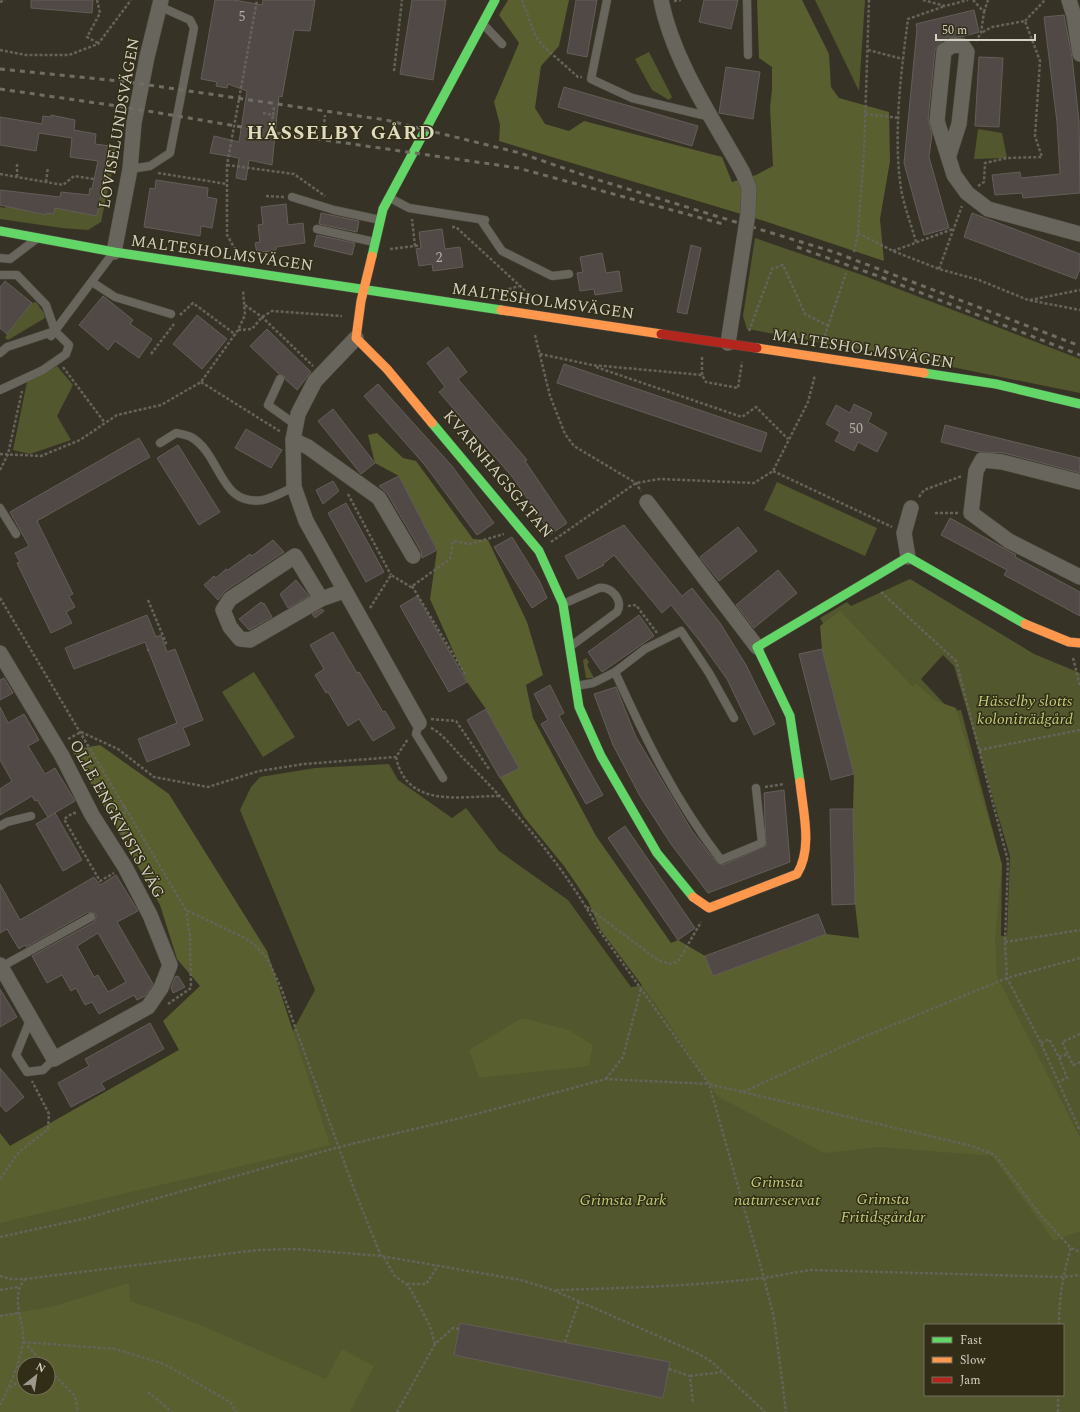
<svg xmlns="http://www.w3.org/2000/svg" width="1080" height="1412" viewBox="0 0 1080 1412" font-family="Spectral,serif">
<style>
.green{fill:#52572d;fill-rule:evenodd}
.forest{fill:#595f2e;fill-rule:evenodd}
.building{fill:#504945;stroke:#645d59;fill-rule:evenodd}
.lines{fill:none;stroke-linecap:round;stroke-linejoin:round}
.lane-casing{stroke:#514e43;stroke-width:9}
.street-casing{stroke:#514e43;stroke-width:16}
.fast-casing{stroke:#514e43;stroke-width:10}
.slow-casing{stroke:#514e43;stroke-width:10}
.jam-casing{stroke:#514e43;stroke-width:10}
.path{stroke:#65635a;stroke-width:2.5;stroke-dasharray:3 2;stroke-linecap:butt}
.lane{stroke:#67655c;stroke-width:8}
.street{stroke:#67655c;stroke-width:15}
.fast{stroke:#63d668;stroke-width:9}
.slow{stroke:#ff974d;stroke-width:9}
.jam{stroke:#b3261e;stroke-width:9}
.rail{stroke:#706e64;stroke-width:3;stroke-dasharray:5 5;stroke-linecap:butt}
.street-bridge-casing{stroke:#514e43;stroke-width:16;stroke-linecap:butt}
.street-bridge{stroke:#67655c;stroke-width:15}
.labels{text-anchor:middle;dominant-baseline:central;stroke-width:3;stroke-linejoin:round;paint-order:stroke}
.number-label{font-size:14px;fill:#b3afa4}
.street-label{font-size:16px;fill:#d4d1c4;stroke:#312d16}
.park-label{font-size:16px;font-style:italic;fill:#bdca76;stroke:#312d16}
.district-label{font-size:20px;font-weight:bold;letter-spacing:1px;fill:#e0dabf;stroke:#312d16}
</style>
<rect width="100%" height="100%" fill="#363326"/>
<g class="green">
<path d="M815,0h50l-6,91z"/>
<path d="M649,52l23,45 -3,3 -17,-10 -17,-31z"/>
<path d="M978,129l24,4 5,25 -33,1z"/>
<path d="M110,146l6,2 -5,29 -6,-1z"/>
<path d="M103,186l5,2 -7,34 -13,8 -26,-2 -62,-9v-12l5,1 1,-2 39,9 10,-9 42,10z"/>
<path d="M755,238l107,37 218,84v34l-172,-35 -161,-29 -4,-13z"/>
<path d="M36,302l8,11 1,5 -37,22 -3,-2 2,-4 25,-31z"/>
<path d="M57,366l16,19 -16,31 14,24 -41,14 -17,-4 14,-68z"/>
<path d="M777,482l100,46 -12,28 -101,-46z"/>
<path d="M910,579l124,75 46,19v464l-10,-19 10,24v270h-1080v-278l10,12 169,-96 112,-16 24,-44 -75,-180 11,-23 9,-10 55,-9 74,-4 9,16 54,38 14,-10 33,43 69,49 63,87 52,-7 57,14 147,-57 10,-176 -77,-143 27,-16 4,4zM943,655l11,11 56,190 -3,80h-6l1,-71 -41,-155 -10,1 -30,-32zM925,1325h138v70h-138zM24,1364h24v24h-24z"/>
<path d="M586,658l3,4 -2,3 7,13h-8l-3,-18z"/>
<path d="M254,672l41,65 -32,20 -41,-65z"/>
</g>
<g class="forest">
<path d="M508,0h61l-10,46 -18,20 -6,42 10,16 24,7 15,-10 138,36 10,25 24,-7 17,-9 -3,-58 2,-19v-22l-13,-9 -2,-58h45l27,54 2,33 8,11 50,14 1,49 -10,58 4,42 -123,-41 -262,-79 1,-16 -6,-23 25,-59 -20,-28z"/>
<path d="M377,433l26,25 13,3 57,78 15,1 39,82 16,53 -17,10 7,33 63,118 75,107 7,-3 27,16 8,20 113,-42 33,4 -4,-34 -2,-95 1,-35 -32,-125 -2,-23 20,-15 73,76 3,-4 20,18 20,7 46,157 -7,73 2,39 83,160v94l-26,10 -62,-85 -112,-9 -56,6 -107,-57 -59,-89 -58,-78 -12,-28 -24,-35 -40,-49 -24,-39 19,-10 -33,-59 -19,-27 -37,-83 7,-49 -38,-74 -24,-13 -7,-28z"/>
<path d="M100,745l69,49 98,157 63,194 -330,78v-90l10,13 169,-96 -16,-29 37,-35 -23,-27 -17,-54 -88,-155z"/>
<path d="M522,1018l47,12 24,15 -4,21 -110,12 -10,-28z"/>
<path d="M129,1283l1,18 68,23 128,55 16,-30 32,17 -24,46h-350v-97l51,-8zM24,1364h24v24h-24z"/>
</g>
<g class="building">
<path d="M31,0h62l-1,13 -61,-5z"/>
<path d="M215,0h19l28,5 1,-5h52l-5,31 -16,-1 -12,67 -3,-1 -7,69 -23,-5 -3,20 -10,-2 3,-20 -29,-5 4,-17 25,6 8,-51 -19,-7 -1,4 -11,-2 1,-4 -16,-3z"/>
<path d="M412,0h34l-13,80 -33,-6z"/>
<path d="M576,0h21l-10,57 -20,-4z"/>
<path d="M704,0h34l-7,29 -32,-7z"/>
<path d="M974,10l5,22 -18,5h-13l-7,5 -6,8 -7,70 4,14 -3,23 20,71 -25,7 -20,-72 13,-134 -1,-5z"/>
<path d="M1064,15l8,42 7,64 1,72 -57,5 -1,-5 -27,2 -3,-20 28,-3 1,6 39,-4 -3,-52 -13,-105z"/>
<path d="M979,57l24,1 -4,69 -24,-1z"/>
<path d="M726,67l34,5 -7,47 -34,-6z"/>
<path d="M564,87l134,39 -6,20 -134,-39z"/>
<path d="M51,115l24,5 -1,10 22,4 -1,10 15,2 -13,70 -42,-8 -1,6 -8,-1v2l-46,-10v-15l60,7 1,-5 28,3 1,-7 2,1 6,-28 -28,-4 2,-19 -33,-5 -3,18 -36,-6v-28l42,7 1,-8 8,1z"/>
<path d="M156,180l52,8 -1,9 10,2 -5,29 -11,-2 -1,10 -56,-9 6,-39 5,1z"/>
<path d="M286,204l2,21 15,-2 2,20 -29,4v3l-19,3 -2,-10 5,-1 -2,-17 5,-1 -2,-17z"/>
<path d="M321,213l38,8 -2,11 -38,-8z"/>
<path d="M972,213l108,41v15l-4,10 -112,-42z"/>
<path d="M442,229l3,20 15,-2 3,20 -30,4 -1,-7 -13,2 -3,-17 5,-1 -2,-16z"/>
<path d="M317,235l38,8 -3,12 -38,-9z"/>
<path d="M691,245l10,3 -14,66 -10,-2z"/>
<path d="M602,253l4,20 13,-2 3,20 -27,4 -1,-6 -14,2 -3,-18 6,-1 -3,-15z"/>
<path d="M5,281l27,22 -25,31 -7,-6v-41z"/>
<path d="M103,296l30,24 -3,4 22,15 -13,19 -24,-17 -7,9 -29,-25z"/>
<path d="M197,315l30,24 -25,30 -29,-25z"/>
<path d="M267,329l44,43 -14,18 -12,-11 -1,-3 -5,-2 -29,-28z"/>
<path d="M448,347l19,25 -9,7 69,81 -2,1 42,62 -16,11 -37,-55 -75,-87 6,-5 -18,-24z"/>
<path d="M564,364l203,69 -6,19 -204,-69z"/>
<path d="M378,384l74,82 42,57 -17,12 -53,-71 -60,-68z"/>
<path d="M854,404l18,9 -4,9 19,11 -10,19 -19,-10 -4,9 -19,-10 5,-9 -14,-8 10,-19 14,8z"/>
<path d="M333,409l42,54 -14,11 -43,-53z"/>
<path d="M945,425l135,33v15l-76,-20 -24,-1 -39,-10z"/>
<path d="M246,429l36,21 -11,18 -36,-20z"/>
<path d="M139,438l11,19 -113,64 36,73 -4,2 6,11 -9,5 6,11 -21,10 -34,-70 3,-1 -5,-9 14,-7 -19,-34z"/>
<path d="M178,445l42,67 -21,13 -42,-67z"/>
<path d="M399,476l38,74 -15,8 -1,-7 -34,-58 -8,-7z"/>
<path d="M333,481l6,10 -16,13 -7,-14z"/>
<path d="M346,503l38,69 -18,10 -38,-69z"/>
<path d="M950,518l66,37 -1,2 65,35v24l-76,-41 3,-5 -66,-35z"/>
<path d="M624,525l58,71 10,-8 28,35 26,42 29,59 -21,11 -27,-56 -28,-39 -28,-35 -9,8 -48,-58 -11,9 1,1 -26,14 -13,-23z"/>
<path d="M738,527l19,24 -38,30 -19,-24z"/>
<path d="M512,537l28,45 7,16 -15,10 -38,-61z"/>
<path d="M273,540l11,12 -59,39 -7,9 -14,-15 10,-9 2,2 10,-9 2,1 22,-16 2,2z"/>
<path d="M778,570l19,23 -43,35 -18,-23z"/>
<path d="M296,580l13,16 -21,12 -8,-14z"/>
<path d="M417,596l50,86 -18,10 -49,-86z"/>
<path d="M261,602l2,2 1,-1 8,14 -23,13 -10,-11z"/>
<path d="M322,609l2,2 -9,7 -3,-4z"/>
<path d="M147,615l9,22 5,-2 6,17 8,-3 28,71 -20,8 7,17 -43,17 -9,-23 39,-16 -32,-81 -71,27 -9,-21z"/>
<path d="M639,615l15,21 -52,36 -14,-20z"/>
<path d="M333,632l24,41 2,-1 24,40 2,-1 10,17 -22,13 -14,-22 -11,7 -20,-34 -2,1 -11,-18 9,-6 -14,-24z"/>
<path d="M822,649l32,125 -23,6 -32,-126z"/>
<path d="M4,678l9,15 -13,7v-20z"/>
<path d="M550,685l14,28 -5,3 44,79 -17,9 -45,-80 7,-4 -14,-26z"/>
<path d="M616,687l20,50 56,94 25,32 6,2 43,-19 -2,-53 20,-3 6,72 -82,31 -37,-49 -31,-48 -27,-51 -19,-51z"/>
<path d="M0,707l8,16 16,-9 15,26 -11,6 17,28 10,-6 20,33 -27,16 -11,-17 -2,1 -3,-5 -32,19v-26l12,-8 -12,-21z"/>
<path d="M486,709l33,59 -19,10 -33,-58z"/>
<path d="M830,809h23l2,95 -23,1z"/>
<path d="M55,813l27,47 -19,11 -27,-47z"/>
<path d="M625,826l70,102 -17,12 -70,-102z"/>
<path d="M116,875l22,36 -21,11 36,62 -8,12 -8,4 -3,-5 -35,19 -7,-12 -7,3 -9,-17 -5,3 -9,-16 -15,8 -15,-27 62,-34 2,-5v-3l-8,-2 -62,35 -1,-2 -6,4 -12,-20 -7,4v-49l20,36 74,-43 6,8zM98,933l28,49 -18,10 -10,-17 -4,2 -17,-31z"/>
<path d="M818,914l8,20 -113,42 -8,-20z"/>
<path d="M178,976l7,11 -12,6 -2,-5 4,-11z"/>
<path d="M0,989l17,28 -17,10z"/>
<path d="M150,1023l14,26 -63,34 4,6 -34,18 -13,-24 31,-17 -4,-7z"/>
<path d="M0,1068l24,29 -18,15 -6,-7z"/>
<path d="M460,1323l210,39 -7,36 -209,-43z"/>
</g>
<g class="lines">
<g class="lane-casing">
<g id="lane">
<path d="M607,0l-16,79 41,19 79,19"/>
<path d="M747,0l1,55"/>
<path d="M483,24l19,20"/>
<path d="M130,169l20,-3 20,-13 24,-125 -4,-8 -31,-14"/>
<path d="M292,197l42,13 46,10"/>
<path d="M390,198l19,10 76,12"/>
<path d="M481,220l21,31 50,25 17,-2"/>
<path d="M317,229l57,13"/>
<path d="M0,258l10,1 25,-19"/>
<path d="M0,275h17l29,30 9,26 14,14 -3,9 -23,16 -43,20"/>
<path d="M92,282l23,15 56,17"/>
<path d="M51,336l62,-83"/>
<path d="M0,353l7,-6 48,-16"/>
<path d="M280,379l-12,26 28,20"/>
<path d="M160,443l16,-10c5,1 11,2 15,4 31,18 28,70 72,63 10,-2 22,-9 31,-13"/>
<path d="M0,508l16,26"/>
<path d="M563,604l36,-16c12,-2 25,12 18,24l-46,34"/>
<path d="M615,672l30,-23 36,-18 28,42 25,45"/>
<path d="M576,686l17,-3 22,-11c31,68 60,128 106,188l41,-17 -6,-55"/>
<path d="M419,723l-3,11 27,44"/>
<path d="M0,826l7,-4 24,-6"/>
<path d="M1,967l90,-50"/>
<path d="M30,1020l-14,35 11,17 16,-2 11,-11"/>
</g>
</g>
<g class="street-casing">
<g id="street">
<path d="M661,0c12,61 52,119 82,173l6,15 -1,25"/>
<path d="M1069,0l5,16 6,38"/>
<path d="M949,155l10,-31 8,-72 -4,-6 -10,-1 -9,6 -7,70 17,54 13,18 21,16 92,25"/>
<path d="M114,252l16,-83 4,-46 13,-66 14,-57"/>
<path d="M356,338l-41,43 -17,33 -5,26 1,47 12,34 113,202"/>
<path d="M728,343l16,-103"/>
<path d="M293,440l15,7 71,51 34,58"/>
<path d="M1080,482l-78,-20 -20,-2 -6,11 -5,42 38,28 71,36"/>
<path d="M647,502l110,145"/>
<path d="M908,557l-4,-24 7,-25"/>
<path d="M321,599l-71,41 -10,-1 -10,-12 -7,-17 7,-11 65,-43 26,43 23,-8"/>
<path d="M0,653l62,103 30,59 33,52 25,48 20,50 -9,23 -13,19 -94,52 -54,-94"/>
</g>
</g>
<g class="fast-casing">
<g id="fast">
<path d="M0,231l114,21 387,58"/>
<path d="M372,256l11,-47 112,-209"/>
<path d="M924,373l72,11 84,20"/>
<path d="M432,423l107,128 24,53 16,103 22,49 56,97 36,44"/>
<path d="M800,782l-10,-66 -33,-69 151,-90 117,67"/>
</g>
</g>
<g class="slow-casing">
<g id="slow">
<path d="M372,256l-11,45 -5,37 31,31 45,54"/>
<path d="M501,310l160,24"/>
<path d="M757,348l167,25"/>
<path d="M1025,624l44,18 11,1"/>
<path d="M693,897l16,11 88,-34c16,-26 6,-62 3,-92"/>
</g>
</g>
<g class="jam-casing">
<path id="jam" d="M661,334l96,14"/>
</g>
<g class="path">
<path d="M97,0l3,13 -13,24 11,6"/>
<path d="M522,0l13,35 9,12 34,30h4"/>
<path d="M923,0l22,6 23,-6"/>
<path d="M973,0l11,12 -3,21 -5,8"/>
<path d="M674,1l7,-1"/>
<path d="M0,2l5,-2"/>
<path d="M984,12l4,-12"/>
<path d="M1025,21l20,-21"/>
<path d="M0,50l26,5h43l29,-11 33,-44"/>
<path d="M868,50l35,9"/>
<path d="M394,71l8,-71"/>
<path d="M263,113l10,2 1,-8"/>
<path d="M865,114l35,4"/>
<path d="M271,129l2,-14"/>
<path d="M323,137l2,-22"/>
<path d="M227,165l67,9 31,22"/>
<path d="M158,173l69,11"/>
<path d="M0,174l63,11 11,-9 20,3"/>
<path d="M17,177v-15"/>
<path d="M104,180h10"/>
<path d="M46,182l2,-15"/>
<path d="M978,186l6,-4 1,-19 22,-5 35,-1 -7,-21 5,-75 -15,-40 -33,6 -11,6"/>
<path d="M266,196l18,1"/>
<path d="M452,227h4l76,70"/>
<path d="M858,233l35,18 46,18 40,11 49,20 52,10"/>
<path d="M916,242c-5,-18 -12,-36 -15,-53 -8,-55 0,-116 7,-170l37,-13"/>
<path d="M415,246l5,-1"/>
<path d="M390,249l25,-3 -3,-27"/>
<path d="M893,251l60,-22"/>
<path d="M854,252l4,-19 6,-79 5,-154"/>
<path d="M238,254l-11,-19v-70l30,-165"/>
<path d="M939,269l23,-63"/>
<path d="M499,292l20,-6"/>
<path d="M1030,300l50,-10"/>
<path d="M245,305l17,12 51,49"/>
<path d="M180,315l13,-12 43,32"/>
<path d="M238,330l14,-1 10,-12 10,-6 70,5"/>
<path d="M749,331l23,-62 11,-4 22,49 24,12"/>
<path d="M535,335l15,61 15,38 9,12 62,37 5,8"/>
<path d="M823,341l23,-68"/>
<path d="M151,354l23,-30"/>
<path d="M540,354l52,11 110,10 4,7 32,6 4,-26"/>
<path d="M63,367l42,56"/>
<path d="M596,367l146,50 14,-10 32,32"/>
<path d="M702,375v-20"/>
<path d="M201,382l80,50"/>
<path d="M0,454l41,2 39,-16 37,-25 44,-10 40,-23 37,-52 7,-15 -2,-25"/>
<path d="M0,470l8,-16 14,-63"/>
<path d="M773,471l119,56"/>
<path d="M348,494l43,81"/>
<path d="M919,497l5,-7 38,-14"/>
<path d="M935,513h24"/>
<path d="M551,542l85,-59 24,-4 94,4 19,-12 35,-69 7,-27"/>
<path d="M412,586l53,88"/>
<path d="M881,592l75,69 52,200 -3,81 2,36 34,65 39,88"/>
<path d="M0,598l186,312 57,27 12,8 12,13 14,30 73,201 27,67"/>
<path d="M148,600l18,43 -2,1"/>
<path d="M628,606l8,-1 21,28"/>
<path d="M370,608l21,-33 20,12 39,-28 3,-18 17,3 34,-10"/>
<path d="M147,650h2"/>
<path d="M1073,658l7,28"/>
<path d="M431,719l25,2 33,48"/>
<path d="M431,728c11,5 22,20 31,29 52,52 102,108 137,173l110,154 55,194 10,40 12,94"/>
<path d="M81,732l37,17 36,28 54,10 51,-16 45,-7 92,-7 12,-18"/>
<path d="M68,739l13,-7"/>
<path d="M979,750l101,-20"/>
<path d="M396,757c11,52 63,39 104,39"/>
<path d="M765,787l19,-3"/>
<path d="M76,813h-3l-9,6 36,62 14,-8"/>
<path d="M123,839l2,-33"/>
<path d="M587,907l72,54 13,3 7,-4 22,-38"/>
<path d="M1005,942l75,-12"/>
<path d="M168,1004l23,-16 -1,-52 -4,-26"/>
<path d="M1080,1034l-18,8 11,23 7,-3"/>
<path d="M1041,1043l8,-4 10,18 8,21 -9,4"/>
<path d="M1059,1057l9,-3"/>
<path d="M606,1079l17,-22 18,-68"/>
<path d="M743,1092l116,-53 148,-61 73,-20"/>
<path d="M0,1179l19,-27 29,-23 1,-15 -17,-33"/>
<path d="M0,1237l87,-19 252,-71 134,-32 133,-36 103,5 263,62 23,9 47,62 29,31 9,4"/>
<path d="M384,1257l10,18 12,9 5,6 19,36 5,18"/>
<path d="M0,1276l10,3h15l232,-29 39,-1 85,7 140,24 32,10 146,64 13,8 53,50"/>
<path d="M407,1284h19l12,-18"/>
<path d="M0,1290l18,-3"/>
<path d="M556,1290c69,-2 138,-4 207,-12 16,-2 31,-6 48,-8l251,7 18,-2"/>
<path d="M0,1316l18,-3"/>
<path d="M1059,1325c0,-27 4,-51 12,-77"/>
<path d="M23,1342l92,7 49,15 66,38 7,10"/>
<path d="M24,1342l21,22"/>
<path d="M565,1342l14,-40"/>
<path d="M48,1368l27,28 3,16"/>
<path d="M669,1369l21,7 3,28"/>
<path d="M690,1376l32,-4"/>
<path d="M10,1388l14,-11"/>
<path d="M148,1392l24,20"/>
<path d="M0,1405c8,-14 22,-48 23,-63 2,-21 -14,-44 2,-63"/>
<path d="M397,1412l38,-68 18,-16 6,1"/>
<path d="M1058,1412v-17"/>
</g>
<use href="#lane" class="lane"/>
<use href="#street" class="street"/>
<use href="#fast" class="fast"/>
<use href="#slow" class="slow"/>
<use href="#jam" class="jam"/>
<g class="rail">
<path d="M0,69l128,13 258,38 134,33 75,26 239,73 246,94"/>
<path d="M0,89l124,18 159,27 235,34 205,56"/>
<path d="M797,247l81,29 202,79"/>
</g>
<g class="street-bridge-casing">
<path id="street-bridge" d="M744,240l4,-27"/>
</g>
<use href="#street-bridge" class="street-bridge"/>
</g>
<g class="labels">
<g class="number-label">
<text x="242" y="16">5</text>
<text x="439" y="257">2</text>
<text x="856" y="428">50</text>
</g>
<g class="street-label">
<text transform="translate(119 123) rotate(-80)">LOVISELUNDSVÄGEN</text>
<text transform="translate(222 253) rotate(8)">MALTESHOLMSVÄGEN</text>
<text transform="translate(543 301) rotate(8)">MALTESHOLMSVÄGEN</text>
<text transform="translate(863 349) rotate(9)">MALTESHOLMSVÄGEN</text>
<text transform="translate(498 474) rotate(50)">KVARNHAGSGATAN</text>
<text transform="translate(117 819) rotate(61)">OLLE ENGKVISTS VÄG</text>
</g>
<g class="park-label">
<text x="1025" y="701">Hässelby slotts<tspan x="1025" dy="18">koloniträdgård</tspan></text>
<text x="777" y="1182">Grimsta<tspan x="777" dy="18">naturreservat</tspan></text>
<text x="883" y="1199">Grimsta<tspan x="883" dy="18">Fritidsgårdar</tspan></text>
<text x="623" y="1200">Grimsta Park</text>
</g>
<g class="district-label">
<text x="341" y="133">HÄSSELBY GÅRD</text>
</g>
</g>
<rect x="924" y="1324" width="140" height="72" fill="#312d16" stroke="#726f5c"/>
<rect x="932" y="1337" width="20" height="6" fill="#63d668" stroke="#726f5c"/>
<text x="960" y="1344" font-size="12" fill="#d4d1c4">Fast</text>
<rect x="932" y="1357" width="20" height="6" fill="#ff974d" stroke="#726f5c"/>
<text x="960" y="1364" font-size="12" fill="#d4d1c4">Slow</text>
<rect x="932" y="1377" width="20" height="6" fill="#b3261e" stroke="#726f5c"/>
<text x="960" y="1384" font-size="12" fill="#d4d1c4">Jam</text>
<g transform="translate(36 1376) rotate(30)"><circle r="19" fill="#312d16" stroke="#726f5c"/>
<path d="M0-3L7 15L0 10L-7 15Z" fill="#9d9a8d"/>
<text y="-6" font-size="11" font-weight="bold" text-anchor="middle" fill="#d4d1c4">N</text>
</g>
<path d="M936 34v6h99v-6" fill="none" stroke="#d4d1c4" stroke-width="2"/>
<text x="942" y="34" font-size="12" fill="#d4d1c4" stroke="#312d16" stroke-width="3" paint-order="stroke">50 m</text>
</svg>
